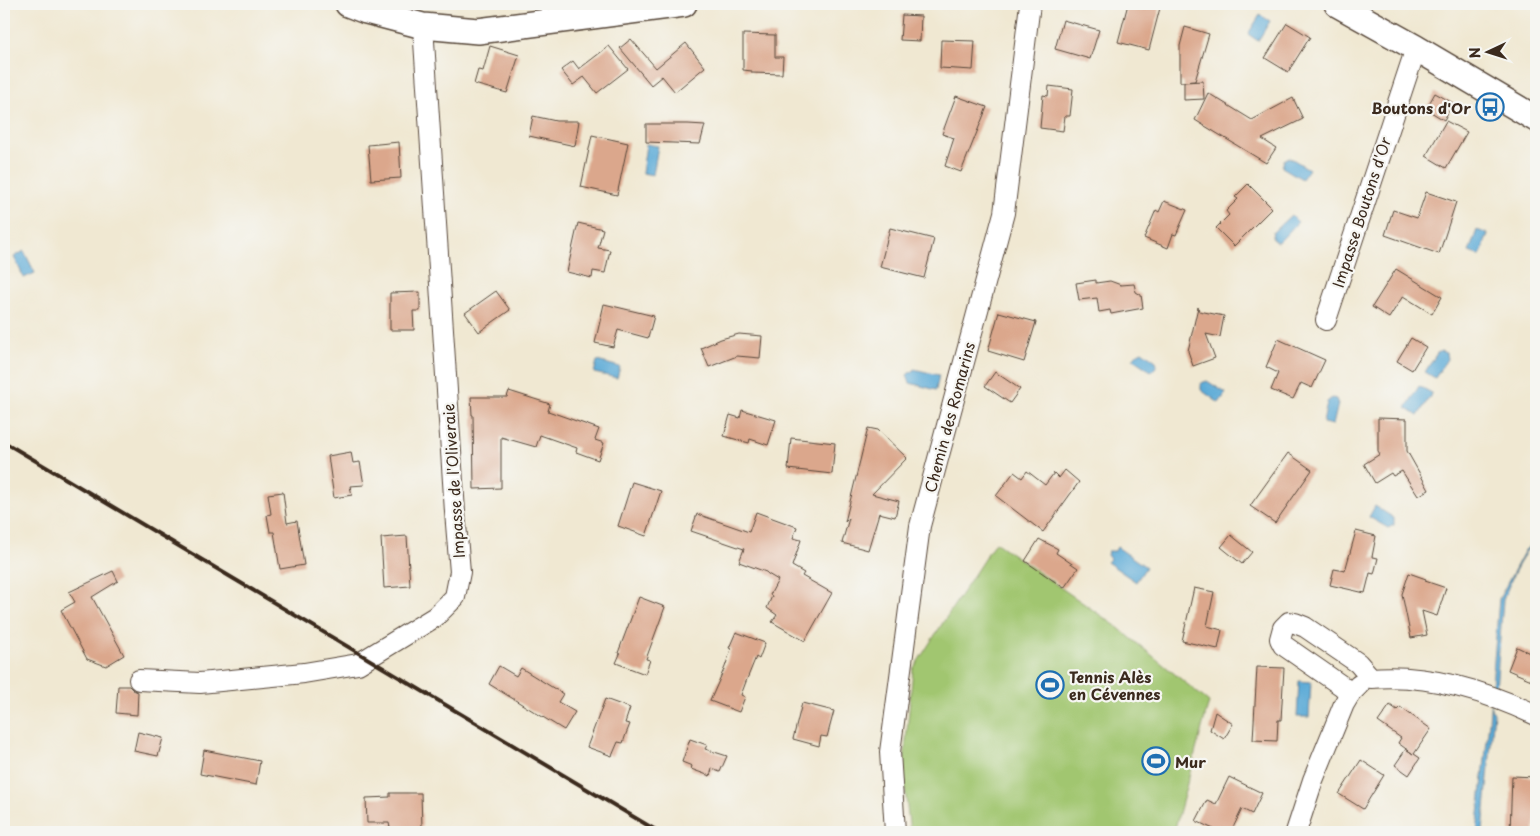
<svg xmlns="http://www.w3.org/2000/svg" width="1540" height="836" viewBox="0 0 1540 836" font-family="'Playpen Sans',sans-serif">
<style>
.green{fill:#a1c670;stroke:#6e7847}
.water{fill:#5dabd7;stroke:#4c6a7a}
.building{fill:#dba78c}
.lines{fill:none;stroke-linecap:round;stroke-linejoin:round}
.minor-casing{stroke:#564639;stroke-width:22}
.tertiary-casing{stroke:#564639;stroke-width:28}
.minor{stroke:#fff;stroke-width:20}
.tertiary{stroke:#fff;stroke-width:25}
.rail{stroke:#3b2a1e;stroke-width:4}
.labels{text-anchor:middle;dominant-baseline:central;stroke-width:4.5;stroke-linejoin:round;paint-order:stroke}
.poi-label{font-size:15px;font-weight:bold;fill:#3b2a1e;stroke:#f6f6f2;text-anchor:start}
.street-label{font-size:15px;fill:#3b2a1e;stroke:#f6f6f2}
</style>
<rect width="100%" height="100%" fill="#f6f6f2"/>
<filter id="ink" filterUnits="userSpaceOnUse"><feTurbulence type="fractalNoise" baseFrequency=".02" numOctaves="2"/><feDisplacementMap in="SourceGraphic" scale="10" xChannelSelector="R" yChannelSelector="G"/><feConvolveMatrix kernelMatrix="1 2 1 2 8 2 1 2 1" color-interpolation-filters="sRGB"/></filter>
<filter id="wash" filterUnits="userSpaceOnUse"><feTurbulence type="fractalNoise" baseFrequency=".0096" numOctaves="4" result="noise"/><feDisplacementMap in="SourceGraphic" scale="20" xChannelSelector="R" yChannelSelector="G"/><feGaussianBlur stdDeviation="1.12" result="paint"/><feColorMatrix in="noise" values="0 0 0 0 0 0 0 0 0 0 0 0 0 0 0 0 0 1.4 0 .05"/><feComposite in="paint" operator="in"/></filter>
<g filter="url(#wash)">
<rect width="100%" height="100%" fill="#f0e8d2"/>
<path class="green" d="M995,542l121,84 93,76 -35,130h-264l-7,-60 10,-103z"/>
<g class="water">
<path d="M1260,15l10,6 -12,20 -10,-7z"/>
<path d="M646,144l12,2 -5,29 -11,-2z"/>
<path d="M1289,157l20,12 -7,10 -20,-12 2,-7z"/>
<path d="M1291,215l7,7 -17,18 -4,2 -4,-2 -1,-4 1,-4z"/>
<path d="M1477,230l11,4 -8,22 -11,-4z"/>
<path d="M24,251l11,22 -11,5 -10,-21z"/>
<path d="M1142,351l14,10 1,4 -5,7 -19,-13 5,-6z"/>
<path d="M1441,351l5,2 1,6 -12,19 -10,-6 12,-19z"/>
<path d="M597,361l23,6 -3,11 -23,-5z"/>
<path d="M914,369l25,6 -3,15 -26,-7 -3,-8 2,-2 4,-1z"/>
<path d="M1207,381l19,12 -7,10 -18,-13v-7z"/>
<path d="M1419,386l13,7 -14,23 -12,-8z"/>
<path d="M1332,398l4,1 2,5 -5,21 -10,-2 4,-21z"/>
<path d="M1375,506l19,12v7l-6,3 -19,-11z"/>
<path d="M1536,541v2l-10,8 -12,22 -11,27 -7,89 -3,-1 -2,22 3,2 -11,119 -6,1 12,-110 10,-123 26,-49z"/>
<path d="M1117,547l29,20 -10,15 -29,-20 3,-3 -3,-4 1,-4h7z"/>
<path d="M1299,681l12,1 -2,35h-12z"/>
</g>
<g id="blocks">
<g class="building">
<path d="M1128,4h33l-12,46 -31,-8z"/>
<path d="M902,15l19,1 -1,25 -20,-1z"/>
<path d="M1063,20l36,10 -9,29 -35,-10z"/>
<path d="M1287,23l23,14 -22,35 -23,-14z"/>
<path d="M1185,27l24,7 -14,47 -15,1v-36z"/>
<path d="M743,34l32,1v22h8l-1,17 -30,-1v-2l-9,-1z"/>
<path d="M631,39l25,29 30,-25 19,24 -30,25 -13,-16 -11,9 -31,-37z"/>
<path d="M941,40l34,1 -2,29 -33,-2z"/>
<path d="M490,46l29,9 -12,38 -33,-9 4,-14 5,1z"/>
<path d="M609,46l19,23 -31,24 -13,-16 -11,8 -12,-15 12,-9 6,8z"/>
<path d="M1203,81l1,18 -20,1v-18z"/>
<path d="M1049,86l24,3 -3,27h-5l-2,15 -23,-3 3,-33 5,1z"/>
<path d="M1208,93l44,27 41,-22 10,21 -41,20 14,9 -10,15 -71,-43z"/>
<path d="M1435,93l18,10 -9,17 -18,-11z"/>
<path d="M956,96l31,11 -26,65 -16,-6 9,-28 -12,-4z"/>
<path d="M533,116l23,5h23l-4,25 -46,-10z"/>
<path d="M1446,121l21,11 -21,36 -20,-12z"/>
<path d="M646,124h42l17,1 -5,19 -54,-2z"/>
<path d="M592,135l36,8 -11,52 -36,-8z"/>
<path d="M399,142l2,36 -30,2 -3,-35z"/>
<path d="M1248,184l24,24 -38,38 -18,-18 13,-13 -3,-4 12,-12 -3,-2z"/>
<path d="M1426,192l30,10 -17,52 -54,-19 8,-25 24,8z"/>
<path d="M1164,201l23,9 -11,25 -3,-1 -5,14 -24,-10 12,-28 3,2z"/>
<path d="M578,223l25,6 -5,19 12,2 -5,23 -12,-2 -1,7 -25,-6z"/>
<path d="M890,228l44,11 -10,39 -44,-11z"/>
<path d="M1396,269l46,28 -10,17 -29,-18 -14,22 -17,-11z"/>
<path d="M1096,280v3l14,-2 11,4 13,-1 2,8 5,3 2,13 -32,6 -1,-4 -11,2 -2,-14 -18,2 -3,-17z"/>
<path d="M496,291l14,19 -31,22 -14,-19z"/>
<path d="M420,292v19h-7l1,19h-24v-37z"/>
<path d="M604,304l50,12 -6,22 -30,-8 -5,17 -18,-4z"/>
<path d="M1198,307l1,4 25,5 -4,21 -14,-3 9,24 -22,8 -5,-15z"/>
<path d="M999,312l37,10 -12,40 -36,-11z"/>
<path d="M739,334l23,2 -2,22 -23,-2 -28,11 -8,-19 20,-9z"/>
<path d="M1411,338l15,9 -14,23 -15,-9z"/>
<path d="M1278,339l47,21 -13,28 -11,-5 -8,16 -22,-9 7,-17 -12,-6z"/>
<path d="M995,372l25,17 -10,14 -25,-17z"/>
<path d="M509,391l41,13 -2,7 51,18 -4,11 9,3 -6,17 -22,-8 1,-4 -37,-13 -4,12 -35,-10v51l-27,1 -1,-74h-1l-1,-18h36z"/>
<path d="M742,410l34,10 -8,25 -18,-6 -1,4 -25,-7 6,-21 10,3z"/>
<path d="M1378,418l29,1v32l22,39 -11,6 -16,-25 -9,5 -2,-3 -16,10 -11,-19 16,-10 -2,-3z"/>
<path d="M868,428l10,2 29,28 -35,36 27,7 -4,16 -16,-4 -11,37 -26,-7 7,-25 -4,4z"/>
<path d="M791,438l44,5 -3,31 -44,-5z"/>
<path d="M351,452l2,11 7,-1 4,23 -14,1 2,9 -18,3 -6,-42z"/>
<path d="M1288,453l24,17 -37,53 -25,-17z"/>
<path d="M1065,470l14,12 -36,50 -47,-36 18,-24 8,6 5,-7 18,14 9,-12 5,5z"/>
<path d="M632,482l29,9 -15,45 -28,-10z"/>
<path d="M283,492l4,31 10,-2 7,44 -24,4 -6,-37h-4l-3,-17 4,-1 -3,-20z"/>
<path d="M756,512l41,15 -4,11 8,2 -9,26 12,7 -2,3 30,17 -27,48 -33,-19 5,-7 -10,-7 5,-12 -2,-1 8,-15 -10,-6 -2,-2 -27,-10 5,-13 -53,-18 6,-17 52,18z"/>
<path d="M1356,531l20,5 -4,21 6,1 -4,16 -4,-1 -5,20 -35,-8 4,-16 11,2z"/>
<path d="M1231,535l21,17 -10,12 -21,-17z"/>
<path d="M407,536l3,50 -26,2 -3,-50z"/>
<path d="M1039,539l19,10 -2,4 22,15 -14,20 -39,-27z"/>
<path d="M113,571l5,10 -26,16 32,58 -18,11 -19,-7 -26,-49 14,-8 -6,-10z"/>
<path d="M1409,573l17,6 -1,2 21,7 -9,28 -15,-5 5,24 -16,3 -9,-44z"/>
<path d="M1194,588l20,4 -7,34 15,4 -4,19 -36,-8z"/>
<path d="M639,597l26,10 -19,52 4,1 -5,14 -29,-11 4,-9 -2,-1z"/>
<path d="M736,632l29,11 -6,16 -3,-2 -9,22 -6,16 4,2 -6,15 -29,-11 15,-34 6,-18 -2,-1z"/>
<path d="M1517,647l19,9v26l-28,-12z"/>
<path d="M499,666l17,10 5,-8 42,26 -5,8 17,10 -11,18 -75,-46z"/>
<path d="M1257,667l27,1 -3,52h-3l-1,21 -24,-1z"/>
<path d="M118,686h11l4,4 5,2 -1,23 -21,-2z"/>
<path d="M605,699l25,9 -5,15 5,1 -4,10 -3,9 -5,-1 -6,14 -25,-9z"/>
<path d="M802,703l32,8 -7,26 -6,-1 -2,10 -26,-7z"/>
<path d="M1390,705l7,5 3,-3 31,22 -17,25 6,4 -11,17 -14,-10 11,-16 7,5 -15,-11 3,-5 -23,-16z"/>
<path d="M1215,712l18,12 -9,15 -14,-9z"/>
<path d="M138,732l25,6 -5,18 -24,-5z"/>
<path d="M690,739l17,6 -2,4 22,7 -7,16 -8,-3 -2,7 -19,-7 1,-3 -10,-4z"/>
<path d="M204,750l56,11 -4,24 -56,-11z"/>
<path d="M1361,760l23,15 -21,34 -24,-15z"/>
<path d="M1512,776l24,1v29l-2,26h-24z"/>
<path d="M1229,777l33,16 -10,21 -10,-5 -11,23h-11l-24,-11 11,-21 9,4z"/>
<path d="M390,793h31l1,35h-13v4h-18l-2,-9h-22l-1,-25 24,-1z"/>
</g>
</g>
</g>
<g filter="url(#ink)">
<use href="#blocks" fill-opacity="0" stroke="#564639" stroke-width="1"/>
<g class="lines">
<g class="minor-casing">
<g id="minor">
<path d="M1326,320l90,-272"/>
<path d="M139,680l61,3 104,-10 54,-9 77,-47 20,-20 5,-25 -5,-60 -32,-486"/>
<path d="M1350,694l-8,-8 -59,-41 -3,-6 3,-11 6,-6 6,1 10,4 53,36 13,15c58,-5 114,13 165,37"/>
<path d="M895,832l-5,-80 30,-226 84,-313 26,-209"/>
<path d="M1296,832l17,-52 31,-76 6,-10 9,-9"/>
</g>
</g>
<g class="tertiary-casing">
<g id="tertiary">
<path d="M348,4l18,7 57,15 55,5 206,-27"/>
<path d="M1337,4l79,44 120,71"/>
</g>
</g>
<use href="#minor" class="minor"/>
<use href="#tertiary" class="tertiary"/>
<path class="rail" d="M4,442l655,390"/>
</g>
</g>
<defs>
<g id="bus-ring" transform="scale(1.4375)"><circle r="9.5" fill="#f6f6f2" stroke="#1f6fb2" stroke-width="1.5"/><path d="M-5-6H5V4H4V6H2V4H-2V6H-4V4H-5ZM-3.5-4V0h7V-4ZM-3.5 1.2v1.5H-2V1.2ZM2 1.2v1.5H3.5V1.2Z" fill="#1f6fb2"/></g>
<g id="stadium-ring" transform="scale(1.4375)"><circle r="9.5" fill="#f6f6f2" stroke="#1f6fb2" stroke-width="1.5"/><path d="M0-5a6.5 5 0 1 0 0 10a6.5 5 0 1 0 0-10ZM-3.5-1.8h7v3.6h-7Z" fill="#1f6fb2"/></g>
</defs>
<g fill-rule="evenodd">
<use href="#bus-ring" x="1490" y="107"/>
<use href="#stadium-ring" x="1050" y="685"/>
<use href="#stadium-ring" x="1156" y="761"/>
</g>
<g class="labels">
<g class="poi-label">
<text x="1471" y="107" text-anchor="end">Boutons d'Or</text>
<text x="1069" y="676">Tennis Alès<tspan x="1069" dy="17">en Cévennes</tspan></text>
<text x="1175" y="761">Mur</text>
</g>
<g class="street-label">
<text transform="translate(1361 212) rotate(-72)">Impasse Boutons d'Or</text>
<text transform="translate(949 417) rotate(-75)">Chemin des Romarins</text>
<text transform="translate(453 481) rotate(-94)">Impasse de l'Oliveraie</text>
</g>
</g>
<rect width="1540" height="836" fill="none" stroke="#f6f6f2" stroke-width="20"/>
<g transform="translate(1488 52) rotate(266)" stroke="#f6f6f2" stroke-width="4" paint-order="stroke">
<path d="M0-4L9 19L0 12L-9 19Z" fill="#3b2a1e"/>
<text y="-8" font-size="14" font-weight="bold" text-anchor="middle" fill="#3b2a1e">N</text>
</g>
</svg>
